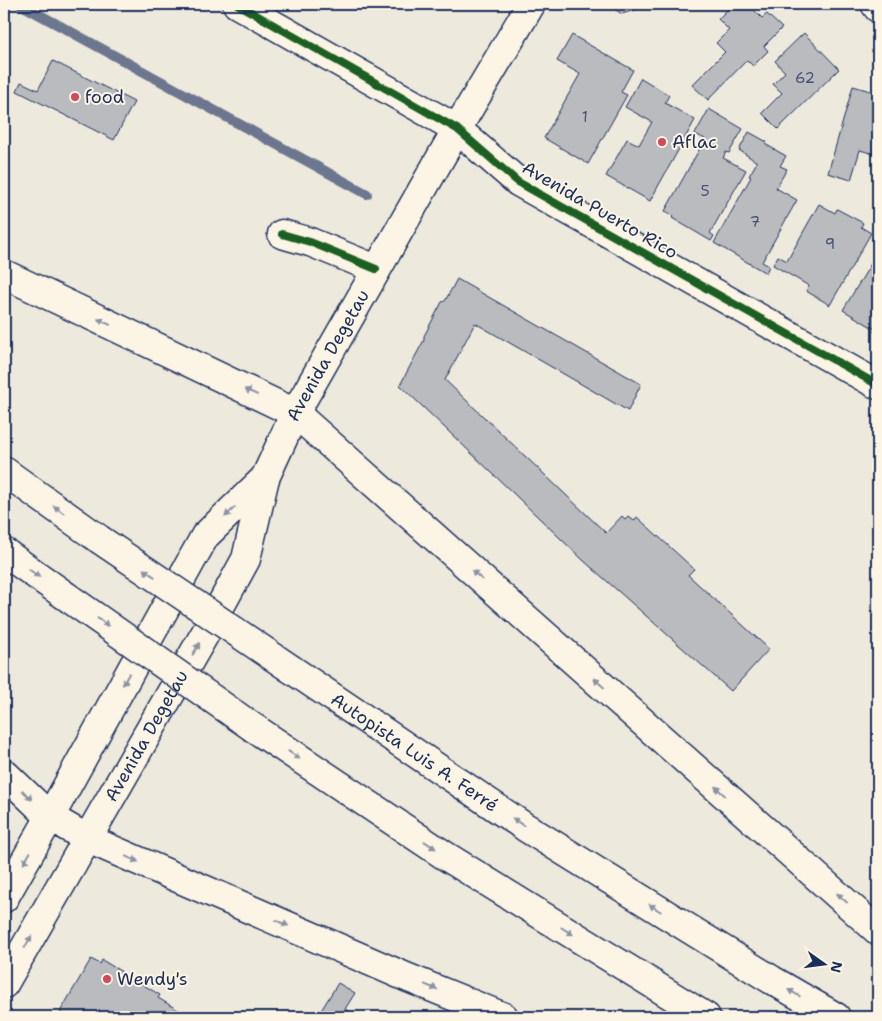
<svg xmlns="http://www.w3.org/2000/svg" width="882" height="1021" viewBox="0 0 882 1021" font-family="'Shantell Sans',sans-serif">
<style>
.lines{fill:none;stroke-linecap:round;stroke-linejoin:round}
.stream{stroke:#6c778f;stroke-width:10}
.building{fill:#babbbe;stroke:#1b2f5e}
.minor-casing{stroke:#1b2f5e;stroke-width:31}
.major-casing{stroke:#1b2f5e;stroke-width:31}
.highway-casing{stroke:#1b2f5e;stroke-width:31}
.minor{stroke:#fcf5e5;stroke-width:28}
.major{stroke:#fcf5e5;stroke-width:28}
.highway{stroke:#fcf5e5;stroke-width:28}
.highway-bridge-casing{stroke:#1b2f5e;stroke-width:31;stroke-linecap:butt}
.highway-bridge{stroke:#fcf5e5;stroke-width:28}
.cycleway-casing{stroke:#fcf5e5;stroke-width:11}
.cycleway{stroke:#1b5e20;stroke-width:8}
.oneway{fill:#8c92a2}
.poi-dot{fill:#d1495b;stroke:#fcf5e5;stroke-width:2}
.labels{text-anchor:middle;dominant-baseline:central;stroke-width:4;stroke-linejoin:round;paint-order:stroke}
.number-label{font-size:15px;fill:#435276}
.poi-label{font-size:18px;fill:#1b2f5e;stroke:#fcf5e5;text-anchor:start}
.street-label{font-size:18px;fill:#1b2f5e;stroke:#fcf5e5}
</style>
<rect width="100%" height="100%" fill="#eee9dd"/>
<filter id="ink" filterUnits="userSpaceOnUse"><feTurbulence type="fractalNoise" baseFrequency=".02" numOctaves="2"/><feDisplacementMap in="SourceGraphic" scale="10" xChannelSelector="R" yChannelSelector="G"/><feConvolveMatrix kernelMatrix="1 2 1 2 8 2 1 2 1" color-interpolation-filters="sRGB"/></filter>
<g filter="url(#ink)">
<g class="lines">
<path class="stream" d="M20,4l347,190"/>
</g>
<g class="building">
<path d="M616,4h38l-32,10 -9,-6z"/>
<path d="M733,4h15l14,14 5,-4 15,14 -18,18 4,5 -15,15 -6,-6 -39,40 -16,-15 33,-33 -9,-9 13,-13 -11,-11z"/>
<path d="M804,33l35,36 -61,60 -16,-16 20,-20 -9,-9 12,-12 -10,-11z"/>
<path d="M572,35l61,35 -12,22 6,3 -39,69 -44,-26 36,-64 -23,-13z"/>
<path d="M53,61l81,41 -20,38 -97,-49 4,-9 17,8z"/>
<path d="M641,78l28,17 -4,8 30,17 -45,81 -44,-25 21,-37 12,6 13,-23 -27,-15z"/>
<path d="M853,86l21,6 -2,8 6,1v36l-4,17 -14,-4 -9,30 -23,-7z"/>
<path d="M709,109l34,20 -14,24 -3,-1 -3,6 23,12 -36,63 4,3 -3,5 -39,-23 2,-2 -9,-5 40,-72 -10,-5z"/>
<path d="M749,132l18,10 -2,2 21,12 -6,10 7,3 -11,19 21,12 -35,62 7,4 -3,7 -52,-30 37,-66 -2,-1 8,-14 -18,-12z"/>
<path d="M819,204l16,9 2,-4 26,14 -2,4 10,6 -41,72 -24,-14 3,-5 -36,-21 5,-9 9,5z"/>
<path d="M878,252v83l-4,-3 1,-3 -32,-19z"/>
<path d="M457,279l184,105 -13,27 -153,-88 -30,57 161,153 16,-17 3,3 3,-3 6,5 3,-4 57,52 -6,6 81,74 -38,42 -148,-131 -183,-175 24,-45v-4l18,-34 3,-1z"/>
<path d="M91,959l9,5 2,-4 58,35 -2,3 27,16 -2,3h-117l1,-1 -7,-4z"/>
<path d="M338,983l17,10 -10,16 14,8h-42z"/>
</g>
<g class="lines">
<g class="minor-casing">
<g id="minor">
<path d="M237,4l220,125 61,53 360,203"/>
<path d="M875,4l3,4"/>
<path d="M282,234l28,8 66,27"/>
</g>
</g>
<g class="major-casing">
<g id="major">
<path d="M4,898l46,-81 155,-281 60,-58"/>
<path id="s1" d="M4,984l206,-359 36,-66 19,-81 30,-65 162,-284 74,-125"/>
</g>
</g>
<g class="highway-casing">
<g id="highway">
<path d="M4,274l291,139 583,518"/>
<path d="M4,471l95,68"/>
<path d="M4,552l59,42"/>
<path id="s2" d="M291,669l234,158 247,153 64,37"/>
<path d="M254,728l190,127 262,162"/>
<path d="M4,773l46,44 38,22 318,138 98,40"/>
</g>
</g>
<use href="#minor" class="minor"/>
<use href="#major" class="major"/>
<use href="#highway" class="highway"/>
<g class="highway-bridge-casing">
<g id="highway-bridge">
<path d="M99,539l192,130"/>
<path d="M63,594l191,134"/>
</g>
</g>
<use href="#highway-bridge" class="highway-bridge"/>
<g class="cycleway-casing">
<g id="cycleway">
<path d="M237,4l220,125 61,53 360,203"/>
<path d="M282,234l28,8 66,27"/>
</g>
</g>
<use href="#cycleway" class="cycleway"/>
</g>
<defs><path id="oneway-solid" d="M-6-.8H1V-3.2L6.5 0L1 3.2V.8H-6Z" transform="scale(1.25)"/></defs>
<g class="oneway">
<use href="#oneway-solid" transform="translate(104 322) rotate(-155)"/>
<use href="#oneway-solid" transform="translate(251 392) rotate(-155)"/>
<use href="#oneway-solid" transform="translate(59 510) rotate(-145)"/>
<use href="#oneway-solid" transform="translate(230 512) rotate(136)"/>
<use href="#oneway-solid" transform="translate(34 573) rotate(35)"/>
<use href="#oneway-solid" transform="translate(149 573) rotate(-146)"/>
<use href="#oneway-solid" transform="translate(477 575) rotate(-138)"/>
<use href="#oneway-solid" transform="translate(103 622) rotate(35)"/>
<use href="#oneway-solid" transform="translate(196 649) rotate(-60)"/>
<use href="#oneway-solid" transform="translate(126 679) rotate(119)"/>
<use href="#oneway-solid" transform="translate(599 683) rotate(-138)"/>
<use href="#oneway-solid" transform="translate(294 755) rotate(34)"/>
<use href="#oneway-solid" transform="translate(720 791) rotate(-138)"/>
<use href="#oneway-solid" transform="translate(27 795) rotate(45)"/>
<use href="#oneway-solid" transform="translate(518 822) rotate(-146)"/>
<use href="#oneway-solid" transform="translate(430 845) rotate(34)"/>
<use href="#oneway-solid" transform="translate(27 858) rotate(120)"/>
<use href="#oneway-solid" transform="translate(132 859) rotate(23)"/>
<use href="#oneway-solid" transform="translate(842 898) rotate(-138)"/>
<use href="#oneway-solid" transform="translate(655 908) rotate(-148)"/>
<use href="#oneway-solid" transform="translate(282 923) rotate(23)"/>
<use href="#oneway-solid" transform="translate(567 931) rotate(32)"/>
<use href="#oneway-solid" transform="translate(28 942) rotate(-60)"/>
<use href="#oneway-solid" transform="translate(431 987) rotate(22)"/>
<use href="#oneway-solid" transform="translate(794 993) rotate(-150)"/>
</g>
</g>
<g class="poi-dot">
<circle cx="75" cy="97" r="5"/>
<circle cx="662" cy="142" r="5"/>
<circle cx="107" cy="979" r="5"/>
</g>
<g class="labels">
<g class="number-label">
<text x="805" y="78">62</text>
<text x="585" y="117">1</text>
<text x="705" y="191">5</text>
<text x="755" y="222">7</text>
<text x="830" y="244">9</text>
</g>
<g class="poi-label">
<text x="85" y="97">food</text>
<text x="672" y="142">Aflac</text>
<text x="117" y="979">Wendy's</text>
</g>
<g class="street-label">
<text transform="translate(600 210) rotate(30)">Avenida Puerto Rico</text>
<text stroke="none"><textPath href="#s1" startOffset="710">Avenida Degetau</textPath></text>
<text stroke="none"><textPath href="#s1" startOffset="286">Avenida Degetau</textPath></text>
<text stroke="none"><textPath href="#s2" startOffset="149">Autopista Luis A. Ferré</textPath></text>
</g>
</g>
<rect width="882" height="1021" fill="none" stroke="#fcf5e5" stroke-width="20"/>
<rect x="10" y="10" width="862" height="1001" fill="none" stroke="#1b2f5e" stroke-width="2" filter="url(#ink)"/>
<g transform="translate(824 964) rotate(104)" stroke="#fcf5e5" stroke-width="4" paint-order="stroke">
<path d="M0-4L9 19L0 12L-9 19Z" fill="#1b2f5e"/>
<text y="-8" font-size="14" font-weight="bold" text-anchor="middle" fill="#1b2f5e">N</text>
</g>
</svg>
